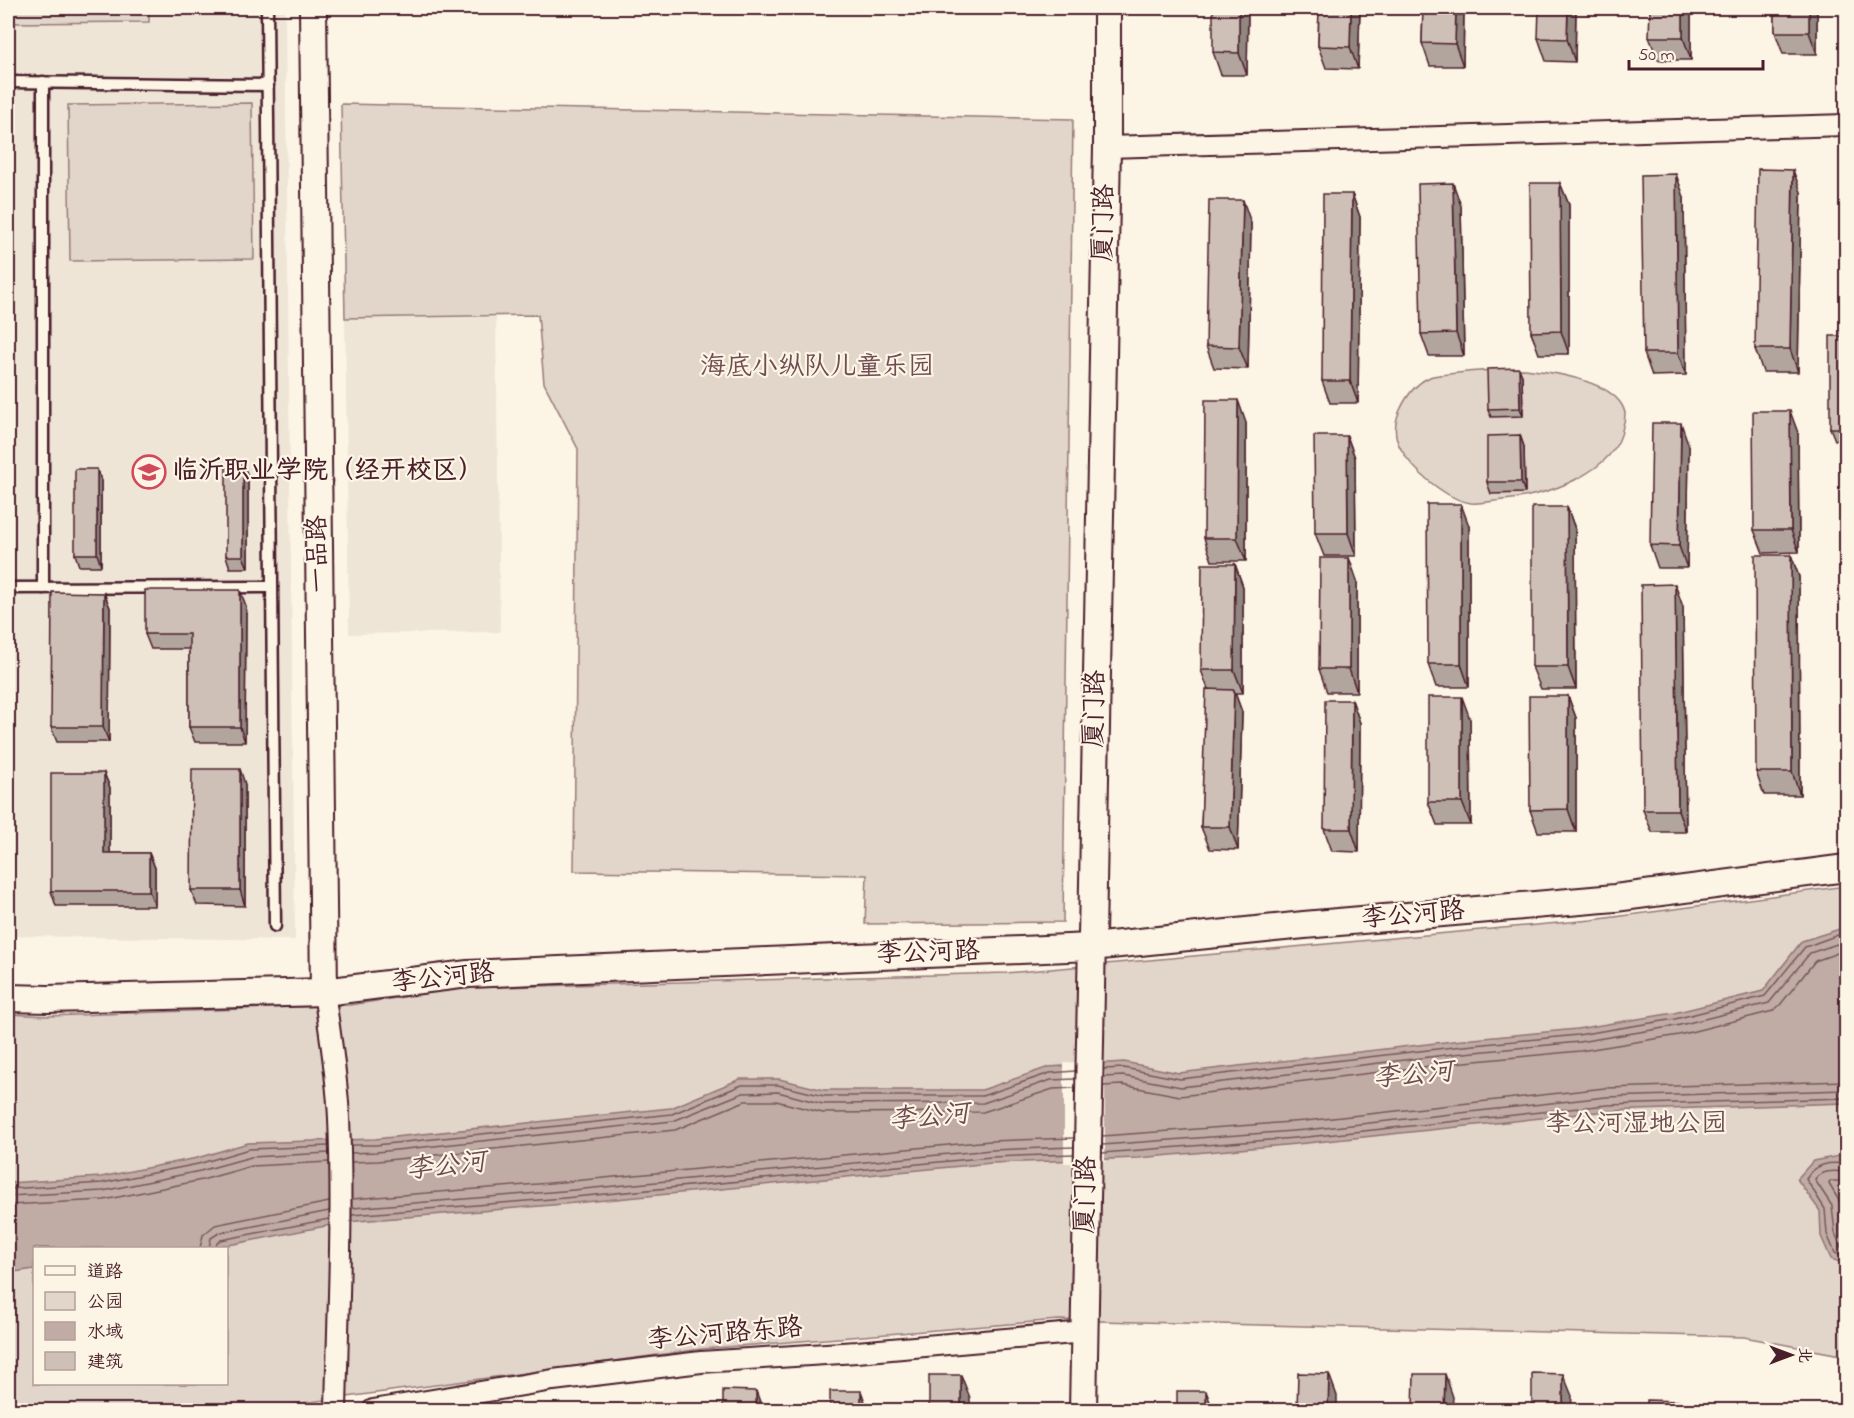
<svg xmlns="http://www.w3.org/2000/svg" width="1854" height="1418" viewBox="0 0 1854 1418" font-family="'Indie Flower','LXGW WenKai TC',sans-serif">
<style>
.built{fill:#eee5d7}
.green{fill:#e2d5ca;stroke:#967a7a;stroke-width:1.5;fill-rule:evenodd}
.water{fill:#c0aca5;stroke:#917474;stroke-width:1.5}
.pier{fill:#fcf5e5}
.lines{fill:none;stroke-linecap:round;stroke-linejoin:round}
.shore{stroke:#79575c;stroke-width:1.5}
.service-casing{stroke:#4a1f2b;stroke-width:15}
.minor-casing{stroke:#4a1f2b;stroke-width:24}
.tertiary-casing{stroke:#4a1f2b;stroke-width:30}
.service{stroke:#fcf5e5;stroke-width:10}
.minor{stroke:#fcf5e5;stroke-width:20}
.tertiary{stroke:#fcf5e5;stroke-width:26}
.wall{fill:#b2a59d;stroke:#4a1f2b;stroke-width:1.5}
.shaded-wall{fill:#918680;stroke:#4a1f2b;stroke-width:1.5}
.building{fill:#cfc0b7;stroke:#4a1f2b;stroke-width:1.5}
.labels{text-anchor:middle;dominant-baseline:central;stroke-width:4.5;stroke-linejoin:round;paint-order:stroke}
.street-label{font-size:26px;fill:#4a1f2b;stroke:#fcf5e5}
.park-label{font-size:26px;fill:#704c53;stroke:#fcf5e5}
.poi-label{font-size:26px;font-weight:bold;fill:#4a1f2b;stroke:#fcf5e5;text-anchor:start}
.water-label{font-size:27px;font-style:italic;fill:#6d4950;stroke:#fcf5e5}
</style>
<rect width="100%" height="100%" fill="#fcf5e5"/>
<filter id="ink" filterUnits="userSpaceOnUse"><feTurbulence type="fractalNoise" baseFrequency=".0167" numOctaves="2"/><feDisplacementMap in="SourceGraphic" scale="12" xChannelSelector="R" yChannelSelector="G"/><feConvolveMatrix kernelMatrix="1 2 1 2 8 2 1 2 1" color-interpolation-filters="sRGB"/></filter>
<g filter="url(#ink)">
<g class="built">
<path d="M8,8h277l10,932 -287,-4z"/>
<path d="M496,317l4,315 -151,2 -4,-316z"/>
</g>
<g class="green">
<path d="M8,8h141v14l-141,1z"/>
<path d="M252,103l2,156 -184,2 -2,-156z"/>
<path d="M341,104l732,15 -10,803 -198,2 2,-49 -293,-4 4,-422 -34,-66 -6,-68 -193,3z"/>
<path d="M1525,369c26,3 93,12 100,44 0,3 -1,10 -2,13 -6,47 -80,71 -120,74 -10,1 -22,4 -32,3 -24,-3 -59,-33 -70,-54 -7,-12 -7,-26 -1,-39 6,-13 16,-27 30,-33 5,-2 13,-2 18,-3 26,-3 51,-5 77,-5z"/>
<path d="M1846,886v470l-102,-19 -686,-17 -356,29 -444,60 -24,1h-168l-58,-7v-389l40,2 302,-11 112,-17 544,-15 586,-53zM34,1248h192v136h-192z"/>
</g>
<g class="water">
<path d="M1846,822v281l-239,8 -300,32 -169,15 -146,5 -428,41 -218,18 -112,22 -34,4h-166v21l-26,4v-90l93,-6 96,-19 51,-15 127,-4 296,-31 69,-29h39l45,11h158l67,-23 75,-5 55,11 274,-32 124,-12 97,-16 89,-22 39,-50 41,-13v-81z"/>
<path d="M1839,1156l7,3v105l-15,-5 -10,-23 -1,-25 -23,-32 16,-18z"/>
</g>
<path class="pier" d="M1105,1060v102l-41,1v-100z"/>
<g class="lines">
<g class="shore">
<path d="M1104,1069l20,-1 56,11 274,-32 124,-12 97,-16 90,-23 40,-49 41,-15"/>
<path d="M1104,1077l19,-1 58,11 273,-33 125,-12 97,-16 93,-23 41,-50 36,-12"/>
<path d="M1103,1086l19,-1 58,11 275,-33 125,-12 99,-16 94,-24 7,-6 35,-44 31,-11"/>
<path d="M1102,1136l203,-15 300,-33 241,-7"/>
<path d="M351,1145h25l296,-31 70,-29h36l46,11h158l68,-23 25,-2"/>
<path d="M1102,1145l204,-15 300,-33 240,-7"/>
<path d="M351,1153l26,-1 296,-31 70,-28 35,-1 45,12 160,-1 68,-23 24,-1"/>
<path d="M1102,1153l205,-16 300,-32 239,-7"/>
<path d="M351,1162l27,-1 297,-31 70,-29h31l47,12 160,-1 70,-23 22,-1"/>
<path d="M1846,1164c-17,-2 -30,-1 -40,15l19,30 2,25 8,19 11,4"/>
<path d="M1846,1172c-11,-1 -24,-3 -31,8l17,26 3,27 6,14 5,3"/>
<path d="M1846,1181h-16l-1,3 12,20 3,27 2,7"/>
<path d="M8,1189l94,-6 96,-19 51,-15 80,-3"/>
<path d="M8,1196l95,-5 97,-20 51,-14 78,-4"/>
<path d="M352,1199l210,-17 428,-41 84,-3"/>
<path d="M8,1205l96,-5 98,-20 50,-14 77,-4"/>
<path d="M352,1208l211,-17 428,-41 83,-3"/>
<path d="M352,1215l212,-17 427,-41 83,-3"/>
<path d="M200,1248l3,-13 12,-10 114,-23"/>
<path d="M209,1248l2,-10 8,-5 110,-22"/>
<path d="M216,1248l1,-5 4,-3 108,-21"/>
</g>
<g class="service-casing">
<g id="service">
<path d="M267,8l8,918"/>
<path d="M8,82l260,3"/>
<path d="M43,82v506"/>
<path d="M8,588l264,-1"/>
</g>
</g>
<g class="minor-casing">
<g id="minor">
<path d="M1107,147l739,-22"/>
<path d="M324,992c6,42 13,84 15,126 4,98 -1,195 -3,292"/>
<path d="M373,1410l180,-30 148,-18 156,-10 228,-20"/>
</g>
</g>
<g class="tertiary-casing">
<g id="tertiary">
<path d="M313,8l11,984"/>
<path d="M8,998l40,1 276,-7 144,-18 623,-27 213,-22 311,-27 231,-30"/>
<path d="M1083,1410l24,-1263v-139"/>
</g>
</g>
<use href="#service" class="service"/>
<use href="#minor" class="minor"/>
<use href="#tertiary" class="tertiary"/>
</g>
<g class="wall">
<path d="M1248,8l-1,67h-26l-8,-23z"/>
<path d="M1319,8h41l-2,61 -32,-1 -8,-22z"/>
<path d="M1423,8h41l-1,58h-33l-8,-23z"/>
<path d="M1576,8l-1,54 -29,-1 -8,-23z"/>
<path d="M1691,8v52h-33l-9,-23z"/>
<path d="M1775,8h42v46h-34l-8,-22z"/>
<path d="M1560,183l9,22v149h-30l-8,-22z"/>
<path d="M1801,192l-3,180h-35l-8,-23z"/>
<path d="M1352,194l8,23 -2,186h-28l-8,-22z"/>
<path d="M1684,197l2,178 -34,1 -8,-23z"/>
<path d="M1461,206l3,150h-35l-8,-22z"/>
<path d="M1251,223l-3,146 -34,-1 -8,-22z"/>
<path d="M1846,336v104h-11l-5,-12z"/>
<path d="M1522,376l1,40 -32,1 -3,-8z"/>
<path d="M1246,423v138h-34l-8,-23z"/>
<path d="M1798,433l1,119 -36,1 -9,-23z"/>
<path d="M1520,435l4,12 1,46 -34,1 -4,-12z"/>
<path d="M1347,436l8,22 1,98h-32l-9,-23z"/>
<path d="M1689,446l-2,122h-29l-8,-23z"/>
<path d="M243,465l5,11v92h-18l-4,-12z"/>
<path d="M101,480v86h-22l-4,-12z"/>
<path d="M1567,507l8,22 1,160h-35l-9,-22z"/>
<path d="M1469,526v161h-33l-8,-23z"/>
<path d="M1791,555l8,22 1,218h-36l-8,-23z"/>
<path d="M1349,558l8,23v111h-30l-8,-23z"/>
<path d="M1235,564l8,23v106h-8l7,19 -4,138 -28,-1 -9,-22 7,-138 -7,-19z"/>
<path d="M104,593l6,15 -1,134h-52l-6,-15z"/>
<path d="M246,606l-1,136h-50l-6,-15v-78h-38l-6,-15z"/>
<path d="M1683,607l3,225h-34l-9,-22z"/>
<path d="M1568,696l8,22v114h-38l-8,-22z"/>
<path d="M1352,700l8,23 -1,129 -27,-1 -8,-22z"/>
<path d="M1470,719l1,106h-34l-9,-23z"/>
<path d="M104,773l6,15v65h39l6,15v38h-99l-5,-15z"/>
<path d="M245,784v122l-48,-1 -6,-15z"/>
</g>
<g class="shaded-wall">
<path d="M1239,8h9l-1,67 -8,-22z"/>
<path d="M1351,8h9l-2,61 -8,-22z"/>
<path d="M1456,8h8l-1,58 -8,-22z"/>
<path d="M1568,8h8l-1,54 -8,-23z"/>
<path d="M1683,8h8v52l-8,-23z"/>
<path d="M1809,8h8v46l-8,-22z"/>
<path d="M1793,170l8,22 -3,180 -8,-23z"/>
<path d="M1676,174l8,23 2,178 -8,-22z"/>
<path d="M1453,183l8,23 3,150 -8,-23z"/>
<path d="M1560,183l9,22v149l-8,-23z"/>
<path d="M1352,194l8,23 -2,186 -8,-22z"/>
<path d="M1243,200l8,23 -3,146 -9,-22z"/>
<path d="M1519,368l3,8 1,40 -3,-8z"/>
<path d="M1238,400l8,23v138l-9,-23z"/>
<path d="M1790,411l8,22 1,119 -8,-22z"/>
<path d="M1681,423l8,23 -2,122 -8,-22z"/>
<path d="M1520,435l4,12 1,46 -4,-11z"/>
<path d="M1347,436l8,22 1,98 -8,-23z"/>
<path d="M243,465l5,11v92l-5,-12z"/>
<path d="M97,469l4,11v86l-4,-12z"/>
<path d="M1461,504l8,22v161l-8,-23z"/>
<path d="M1567,507l8,22 1,160 -8,-22z"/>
<path d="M1791,555l8,22 1,218 -8,-23z"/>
<path d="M1349,558l8,23v111l-8,-23z"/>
<path d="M1235,564l8,23v106l-9,-23z"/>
<path d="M1675,584l8,23 3,225 -8,-22z"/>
<path d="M240,590l6,16 -1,136 -5,-15z"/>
<path d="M104,593l6,15 -1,134 -6,-15z"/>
<path d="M1234,690l8,22 -4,138 -8,-23z"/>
<path d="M1568,696l8,22v114l-8,-23z"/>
<path d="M1462,697l8,22 1,106 -9,-23z"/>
<path d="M1352,700l8,23 -1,129 -8,-23z"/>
<path d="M240,769l5,15v122l-5,-16z"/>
<path d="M104,773l6,15v80l-6,-15z"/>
<path d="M149,853l6,15v38l-6,-15z"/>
<path d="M1329,1374l8,22v14h-9z"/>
<path d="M1445,1374l8,23 -1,13h-8z"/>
<path d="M1563,1374l9,22 -1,14h-8z"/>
<path d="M961,1375l9,23v12h-9z"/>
<path d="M756,1391l7,19h-7z"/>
<path d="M861,1391l7,19h-7z"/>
<path d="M1206,1391l7,19h-7z"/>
<path d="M1678,1401l3,9h-4z"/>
</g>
<g class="building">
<path d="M1213,8h26v45l-26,-1z"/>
<path d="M1319,8h32l-1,39 -32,-1z"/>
<path d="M1423,8h33l-1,36 -33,-1z"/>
<path d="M1539,8h29l-1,31 -29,-1z"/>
<path d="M1650,8h33v29h-34z"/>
<rect x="1775" y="8" width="34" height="24"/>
<path d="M1758,169l35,1 -3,179h-35z"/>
<path d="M1676,174l2,179h-34l-3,-178z"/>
<path d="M1453,183l3,150 -35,1 -3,-150z"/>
<path d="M1530,183h30l1,148 -30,1z"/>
<path d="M1323,194h29l-2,187h-28z"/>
<path d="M1209,200h34l-4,147 -33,-1z"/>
<rect x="1830" y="336" width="16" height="92"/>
<path d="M1519,368l1,40 -32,1 -1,-40z"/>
<path d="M1205,400h33l-1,138h-33z"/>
<path d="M1753,411h37l1,119h-37z"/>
<path d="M1652,423h29l-2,123 -29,-1z"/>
<path d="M1520,435l1,47h-34v-46z"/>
<path d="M1314,436h33l1,97h-33z"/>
<rect x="226" y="465" width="17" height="91"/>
<rect x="75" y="469" width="22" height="85"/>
<path d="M1427,504h34v160h-33z"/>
<path d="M1532,507h35l1,160h-36z"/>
<path d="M1755,555h36l1,217h-36z"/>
<path d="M1320,558h29v111h-30z"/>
<path d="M1202,564h33l-1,106h-33z"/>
<path d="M1675,584l3,226h-35l-2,-225z"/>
<path d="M145,590h95v137h-51v-93h-44z"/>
<path d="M52,592l52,1 -1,134h-52z"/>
<path d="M1206,689l28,1 -4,137h-29z"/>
<path d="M1529,696h39v113l-38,1z"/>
<rect x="1428" y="697" width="34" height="105"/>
<path d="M1325,700h27l-1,129h-27z"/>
<path d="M192,769h48v121h-49z"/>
<path d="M51,773h53v80h45v38h-98z"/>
<path d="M1298,1373l31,1 -1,36h-31z"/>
<path d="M1532,1373l31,1v36h-31z"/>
<path d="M1414,1374h31l-1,36h-31z"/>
<rect x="929" y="1375" width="32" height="35"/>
<path d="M723,1390l33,1v19h-33z"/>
<rect x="830" y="1391" width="31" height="19"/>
<rect x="1177" y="1391" width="29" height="19"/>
<path d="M1647,1400l31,1 -1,9h-30z"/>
<path d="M595,1404l34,1 -1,5h-33z"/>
</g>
</g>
<defs>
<g id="school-ring" transform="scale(1.725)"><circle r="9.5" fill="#fcf5e5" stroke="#d1495b" stroke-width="1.5"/><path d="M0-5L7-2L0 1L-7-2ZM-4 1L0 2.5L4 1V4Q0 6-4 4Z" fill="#d1495b"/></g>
</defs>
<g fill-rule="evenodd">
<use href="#school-ring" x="149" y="472"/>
</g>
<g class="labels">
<g class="street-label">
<text transform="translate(1105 223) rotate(-89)">厦门路</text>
<text transform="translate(319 554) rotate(-91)">一品路</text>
<text transform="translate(1096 709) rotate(-89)">厦门路</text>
<text transform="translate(1413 916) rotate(-5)">李公河路</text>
<text transform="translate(928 954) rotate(-2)">李公河路</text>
<text transform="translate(443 979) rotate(-6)">李公河路</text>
<text transform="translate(1087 1195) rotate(-89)">厦门路</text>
<text transform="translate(725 1335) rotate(-5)">李公河路东路</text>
</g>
<g class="park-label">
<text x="817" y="368">海底小纵队儿童乐园</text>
<text x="1636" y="1125">李公河湿地公园</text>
</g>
<g class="poi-label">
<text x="172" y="472">临沂职业学院（经开校区）</text>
</g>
<g class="water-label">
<text transform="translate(1413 1076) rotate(-5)">李公河</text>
<text transform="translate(929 1118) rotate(-5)">李公河</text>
<text transform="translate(446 1167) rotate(-6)">李公河</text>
</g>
</g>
<rect width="1854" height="1418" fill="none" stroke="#fcf5e5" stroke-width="30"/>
<rect x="15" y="15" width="1824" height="1388" fill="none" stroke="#4a1f2b" stroke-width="2" filter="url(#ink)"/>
<rect x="33" y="1247" width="195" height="138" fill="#fcf5e5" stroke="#b59f9b" stroke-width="1.5"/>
<rect x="45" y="1266" width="30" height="9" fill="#fcf5e5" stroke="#b59f9b" stroke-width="1.5"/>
<text x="87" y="1277" font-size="18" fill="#4a1f2b">道路</text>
<rect x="45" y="1292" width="30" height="18" fill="#e2d5ca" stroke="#b59f9b" stroke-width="1.5"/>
<text x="87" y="1307" font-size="18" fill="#4a1f2b">公园</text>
<rect x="45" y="1322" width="30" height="18" fill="#c0aca5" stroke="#b59f9b" stroke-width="1.5"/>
<text x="87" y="1337" font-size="18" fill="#4a1f2b">水域</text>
<rect x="45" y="1352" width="30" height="18" fill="#cfc0b7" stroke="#b59f9b" stroke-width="1.5"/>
<text x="87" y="1367" font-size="18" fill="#4a1f2b">建筑</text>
<g transform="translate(1791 1355) rotate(90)" stroke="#fcf5e5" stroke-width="4.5" paint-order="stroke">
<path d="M0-4.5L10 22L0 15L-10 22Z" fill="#4a1f2b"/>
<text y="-9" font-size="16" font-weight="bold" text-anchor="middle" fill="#4a1f2b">北</text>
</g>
<path d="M1629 60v9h134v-9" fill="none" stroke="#4a1f2b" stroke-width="3"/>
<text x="1638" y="60" font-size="18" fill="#4a1f2b" stroke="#fcf5e5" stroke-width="4.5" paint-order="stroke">50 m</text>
</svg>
